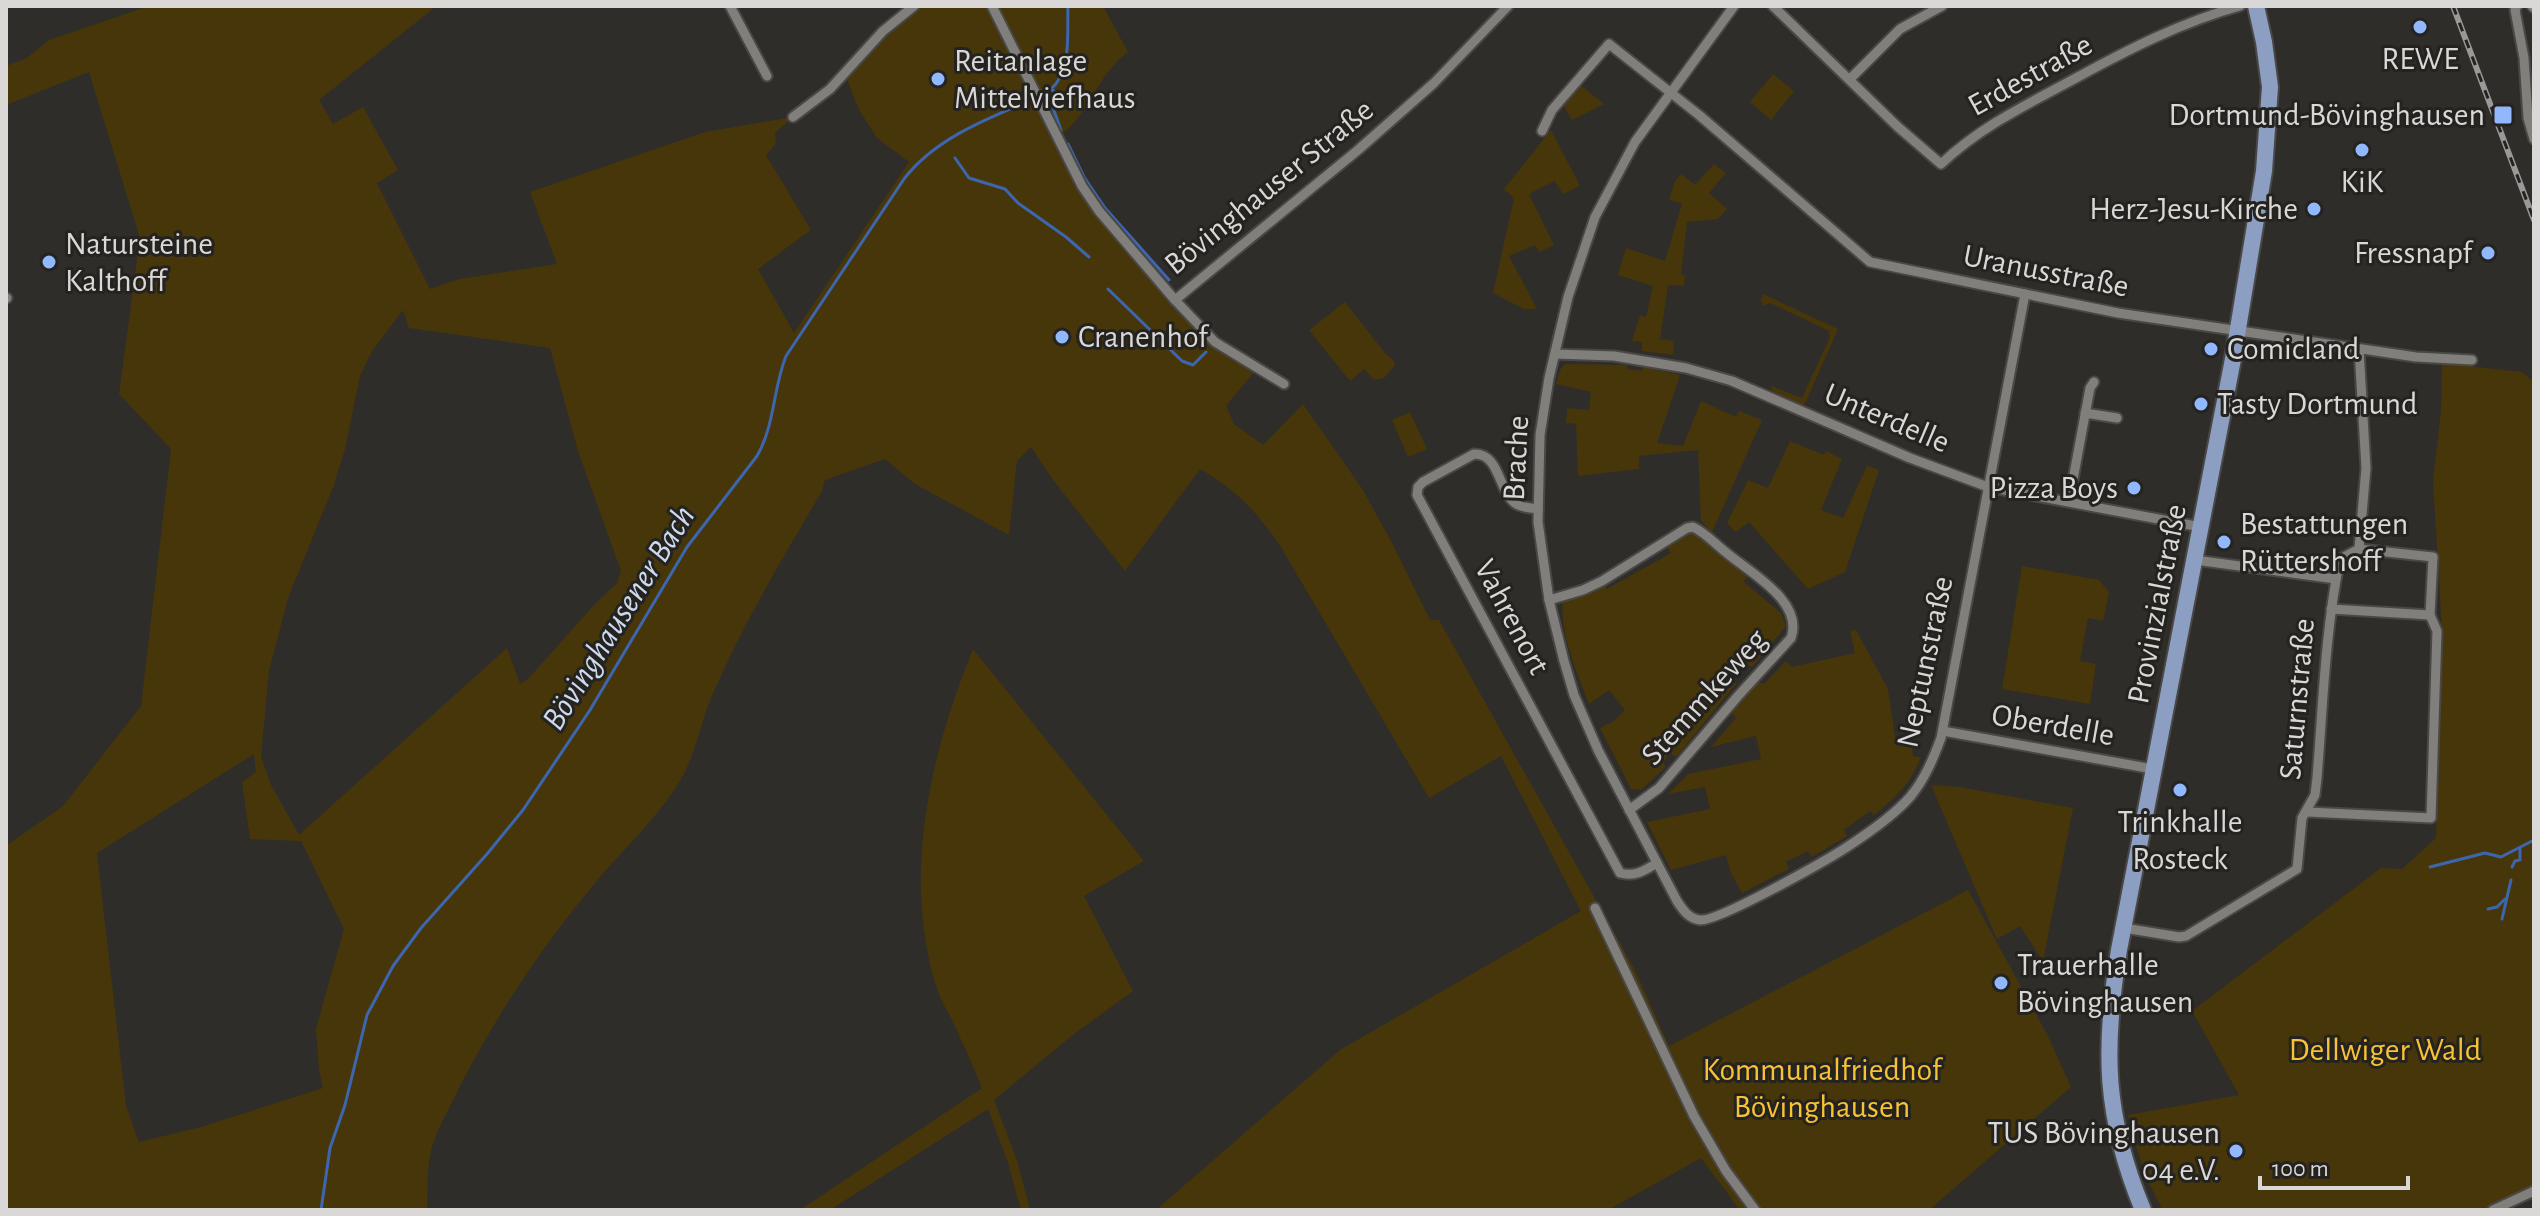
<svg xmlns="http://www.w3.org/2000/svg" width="2540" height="1216" viewBox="0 0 2540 1216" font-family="'Alegreya Sans',sans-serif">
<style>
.green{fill:#473609;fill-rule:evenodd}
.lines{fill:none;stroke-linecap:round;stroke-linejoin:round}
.stream{stroke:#3d66b1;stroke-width:3}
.minor-casing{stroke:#494846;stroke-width:13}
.primary-casing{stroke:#494846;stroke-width:20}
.minor{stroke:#817f7b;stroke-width:9}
.primary{stroke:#8c9fc2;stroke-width:16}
.rail-casing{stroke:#9a9997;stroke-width:6}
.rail{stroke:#242320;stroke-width:3;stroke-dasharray:9;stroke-linecap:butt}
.poi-dot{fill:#91b8fd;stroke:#242320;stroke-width:3}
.labels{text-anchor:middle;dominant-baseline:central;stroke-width:6;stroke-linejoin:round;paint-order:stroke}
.poi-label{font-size:32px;fill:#d9d8d6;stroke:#242320;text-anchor:start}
.street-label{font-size:32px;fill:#d9d8d6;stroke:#242320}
.park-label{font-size:32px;fill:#f7c234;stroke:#242320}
.water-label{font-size:34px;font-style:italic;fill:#cdd9ee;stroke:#242320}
</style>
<rect width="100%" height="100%" fill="#2e2d2a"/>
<g class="green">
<path d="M149,6h284l1,2 -115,92 14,24 30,-17 35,63 -21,13 53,106 29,-10 98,-15 -27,-72 175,-60 88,-15 -18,16 1,11 -10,11 45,75 -53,39 36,64 115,-171 -32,-24 -18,-28 -14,-36 69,-68h189l25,46c-31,22 -41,67 -70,85l24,49 133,156 43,25 -32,39 8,18 29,21 40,-41 58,83 28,50 41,83h9l196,350 34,76 299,-156 80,146 23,51 -142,123h-189l-39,-52 -93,52h-452l184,-160 241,-139 -80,-155 -72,42 -150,-254c-24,-34 -43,-54 -79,-75l-75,102 -72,-91 -22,-33 -14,14 -8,74 -94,-51 -30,-25 -60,21 -3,11c-38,65 -77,129 -107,198 -14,29 -18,63 -34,90 -23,39 -57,69 -85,103 -55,65 -105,141 -143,218 -8,17 -19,36 -23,55 -3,18 -2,37 -3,55h-421v-364l57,-40 78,-100 30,-257 -52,-55 21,-156 -51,-166 -83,33v-39l21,-8 22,-18zM403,310l6,18 141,20 28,103 43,120 -4,12 -22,21 -67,75 -8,5 -13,-36 -208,187 -28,-50 -10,-28 8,-86 19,-73 46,-113 11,-36 15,-73 12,-25zM254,754l2,18 -14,10 8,57 51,2 43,88 -28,100 3,41 4,18 -122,39 -62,15 -13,-36 -29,-253z"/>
<path d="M1773,74l21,17 -23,29 -21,-18z"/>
<path d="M1579,84l25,20 -32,16 -10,-17z"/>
<path d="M1551,130l29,56 -17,8 -8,-13 -26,13 25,51 -15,7 -4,-7 -26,11 28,53h-13l-31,-16 21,-95 -10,-9z"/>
<path d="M1714,164l12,9 -17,20 18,16 -9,10 -31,3 -6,52 4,2 -1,10 -16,-1 -8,54 14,2 -1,14 -31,-4v-9l-10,-1 8,-26 6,2 7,-31 -35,-11 8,-27 39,13 17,-57 -13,-5 6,-18 6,-7 14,11z"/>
<path d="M1763,294l75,35 -34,77 -32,-15 -1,-5 31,12 28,-61 -1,-6 -59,-28 -8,3 1,-3 -3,-1z"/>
<path d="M1345,302l40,51 9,8 1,4 -11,13 -10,2 -10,-11 -14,12 -41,-51z"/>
<path d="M2442,363l80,9 12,10v808l-49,20h-322c-18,-30 -27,-61 -35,-95l111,-20 -47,-84 189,-143 21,1 34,-31 6,-208 -9,-150 8,-68z"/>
<path d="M1565,364l62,1v4l15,2 1,-4 37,8 -23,68 26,3 18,-45 35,16 3,-6 23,9 -50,112 -11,-11 -3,-71 -59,6v13l-61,7 -2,-52 -10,-1 1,-15 22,2 2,-18 -35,-8 4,-14z"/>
<path d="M1410,412l17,37 -19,8 -16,-37z"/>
<path d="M1790,441l34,14 2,-4 16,8 -21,51 22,8 24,-52 12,4 -34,102 -37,17 -59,-67 -13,10 -9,-9 21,-43 20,8z"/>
<path d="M1686,533l11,1 52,42 -6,5 38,32 5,13 -34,41 -11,-4 -10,17 5,4 -60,73 -7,-4 -6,10 3,4 -25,23 -10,-1 -31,-61 14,-7 11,-11 -16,-20 -20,14c-12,-32 -30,-71 -26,-106l26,-6 15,-8 3,5 64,-36 -4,-6z"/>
<path d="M2022,566l77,14 10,12 -6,29 -15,-3 -8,43 16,3 -6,40 -88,-15z"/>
<path d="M1856,630l32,59 7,48 16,3 2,16 8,1c-11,28 -25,40 -47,58l-4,-4 -26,19 3,6 -35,21 -4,-6 -22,11 3,7 -47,24 -12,-22 -4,-16 -55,15 -24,-48 63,-13 -5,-22 -37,7 20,-20 73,-15 -5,-23 -45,11 25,-29 -6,-8 25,-29 9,3 22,-23 6,6 63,-14 -5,-22z"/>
<path d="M973,649l171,212 -60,35 49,95 -59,43 -80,66 23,60 13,50h-9l-13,-47 -20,-54 -158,101h-30l182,-122c-8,-21 -18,-41 -27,-62 -8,-16 -18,-32 -22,-50 -29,-109 -2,-224 40,-327z"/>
<path d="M1931,785l29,2 113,21 -30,153 -23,-35 -23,13z"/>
</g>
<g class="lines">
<g class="stream">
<path d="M1061,130l-8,-22 2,-16 -4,-3c21,-18 16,-57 17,-83"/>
<path d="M1068,144l16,33 21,31 64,72"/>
<path d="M955,158l14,20 36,11 13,14 48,34 23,20"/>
<path d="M1108,289l74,72 11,4 13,-13"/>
<path d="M2430,867l55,-14 16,4 33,-17"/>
<path d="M2512,867l3,-6 5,-1v-11"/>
<path d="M2488,909l9,-2 8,-8"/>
<path d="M2502,919l9,-39"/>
<path d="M321,1210l9,-62 15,-43 22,-90 26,-49 28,-38 66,-74 36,-44 67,-100 97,-163 70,-91c18,-31 16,-68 29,-100l118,-177c29,-38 77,-58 120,-76"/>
</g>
<g class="minor-casing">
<g id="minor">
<path d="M730,6l37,70"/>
<path d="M992,6l90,180 17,25 76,89 40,42 69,42"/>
<path d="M1734,6l-99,136 -40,75 -27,80 -19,81 -9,57 -2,87 11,78 15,61 10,34 24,55 79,151c6,9 11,17 23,19 18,2 127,-60 147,-73 20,-13 48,-33 63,-50 15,-18 23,-38 31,-59l84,-444"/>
<path d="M1773,6l125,121 43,37c40,-38 87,-60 135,-86 53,-29 106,-56 164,-72"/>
<path d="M2517,6l-2,4 9,48 4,60 6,21"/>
<path d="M2532,6l2,2"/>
<path d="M1851,78l49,-49 42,-23"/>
<path d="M793,117l37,-28 53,-58 31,-25"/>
<path d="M1542,131l10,-21 57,-66 90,71 171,147 248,51 298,44 56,3"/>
<path d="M6,298h1"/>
<path d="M1175,300l183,-150 76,-67 74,-77"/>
<path d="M1555,354l59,2 72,12 46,13 178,77 78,29 213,40"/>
<path d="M2085,413l32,5"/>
<path d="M2069,501l21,-113 4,-6"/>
<path d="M1538,509c-6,-1 -14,-1 -20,-4 -20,-10 -17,-52 -44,-51l-51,28 -5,5 -1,8 203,378c15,4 24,-2 37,-10"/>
<path d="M2195,560l141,19"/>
<path d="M1549,600l34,-10 19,-9 85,-53 6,-1c13,6 23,18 35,27 23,19 76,48 63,84l-53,58 -79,92 -30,22"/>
<path d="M2331,609l99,6"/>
<path d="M1943,731l210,38"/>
<path d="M2308,812l123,6 6,-187 -7,-16 3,-58 -74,-8"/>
<path d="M1595,908l99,208 32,55 29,39"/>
<path d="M2124,928l55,9 7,-1 111,-67 5,-51 13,-23 2,-17c6,-73 8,-147 23,-219l19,-10 7,-81 -7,-119"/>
<path d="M2493,1210l41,-19"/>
</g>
</g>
<g class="primary-casing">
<path id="primary" d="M2143,1210c-39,-94 -40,-161 -24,-260l114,-591 31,-188 6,-84 -6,-45 -8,-36"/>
</g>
<use href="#minor" class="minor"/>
<use href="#primary" class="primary"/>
<g class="rail-casing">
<path id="rail" d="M2453,6l81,214"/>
</g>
<use href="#rail" class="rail"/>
</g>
<g class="poi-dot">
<circle cx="2420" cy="27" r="8"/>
<circle cx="938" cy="79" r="8"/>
<rect x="2493" y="105" width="20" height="20" rx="4"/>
<circle cx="2362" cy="150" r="8"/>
<circle cx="2314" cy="209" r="8"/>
<circle cx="2488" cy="253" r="8"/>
<circle cx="49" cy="262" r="8"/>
<circle cx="1062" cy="337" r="8"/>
<circle cx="2211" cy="349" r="8"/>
<circle cx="2201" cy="404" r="8"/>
<circle cx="2134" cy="488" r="8"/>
<circle cx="2224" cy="542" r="8"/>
<circle cx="2180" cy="790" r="8"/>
<circle cx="2001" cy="983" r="8"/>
<circle cx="2236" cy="1151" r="8"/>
</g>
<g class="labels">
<g class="poi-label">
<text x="2420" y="59" text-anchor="middle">REWE</text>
<text x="954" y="61">Reitanlage<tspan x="954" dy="37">Mittelviefhaus</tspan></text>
<text x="2485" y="115" text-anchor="end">Dortmund-Bövinghausen</text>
<text x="2362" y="182" text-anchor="middle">KiK</text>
<text x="2298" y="209" text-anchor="end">Herz-Jesu-Kirche</text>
<text x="65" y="244">Natursteine<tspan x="65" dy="37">Kalthoff</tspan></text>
<text x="2472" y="253" text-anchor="end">Fressnapf</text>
<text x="1078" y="337">Cranenhof</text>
<text x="2227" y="349">Comicland</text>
<text x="2217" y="404">Tasty Dortmund</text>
<text x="2118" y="488" text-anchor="end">Pizza Boys</text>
<text x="2240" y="524">Bestattungen<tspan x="2240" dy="37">Rüttershoff</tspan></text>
<text x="2180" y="822" text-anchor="middle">Trinkhalle<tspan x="2180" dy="37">Rosteck</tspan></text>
<text x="2017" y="965">Trauerhalle<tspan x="2017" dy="37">Bövinghausen</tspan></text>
<text x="2220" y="1133" text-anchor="end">TUS Bövinghausen<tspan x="2220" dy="37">04 e.V.</tspan></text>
</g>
<g class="street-label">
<text transform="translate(2030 75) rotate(-29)">Erdestraße</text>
<text transform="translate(1269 187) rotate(-39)">Bövinghauser Straße</text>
<text transform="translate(2046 271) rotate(11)">Uranusstraße</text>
<text transform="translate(1887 418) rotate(23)">Unterdelle</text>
<text transform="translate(1516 458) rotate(-87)">Brache</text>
<text transform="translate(2157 604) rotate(-79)">Provinzialstraße</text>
<text transform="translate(1512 617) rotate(62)">Vahrenort</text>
<text transform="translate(1925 662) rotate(-78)">Neptunstraße</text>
<text transform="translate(1704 697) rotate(-48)">Stemmkeweg</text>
<text transform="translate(2297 699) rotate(-85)">Saturnstraße</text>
<text transform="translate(2053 725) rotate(10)">Oberdelle</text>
</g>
<g class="park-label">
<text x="2385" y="1050">Dellwiger Wald</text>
<text x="1822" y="1070">Kommunalfriedhof<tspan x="1822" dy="37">Bövinghausen</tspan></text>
</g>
<g class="water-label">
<text transform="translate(619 618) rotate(-58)">Bövinghausener Bach</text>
</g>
</g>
<rect width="2540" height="1216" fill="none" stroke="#d9d8d6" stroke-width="16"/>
<path d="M2260 1176v12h148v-12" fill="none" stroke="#d9d8d6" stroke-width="4"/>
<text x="2272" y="1176" font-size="24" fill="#d9d8d6" stroke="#242320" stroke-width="6" paint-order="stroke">100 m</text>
</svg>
